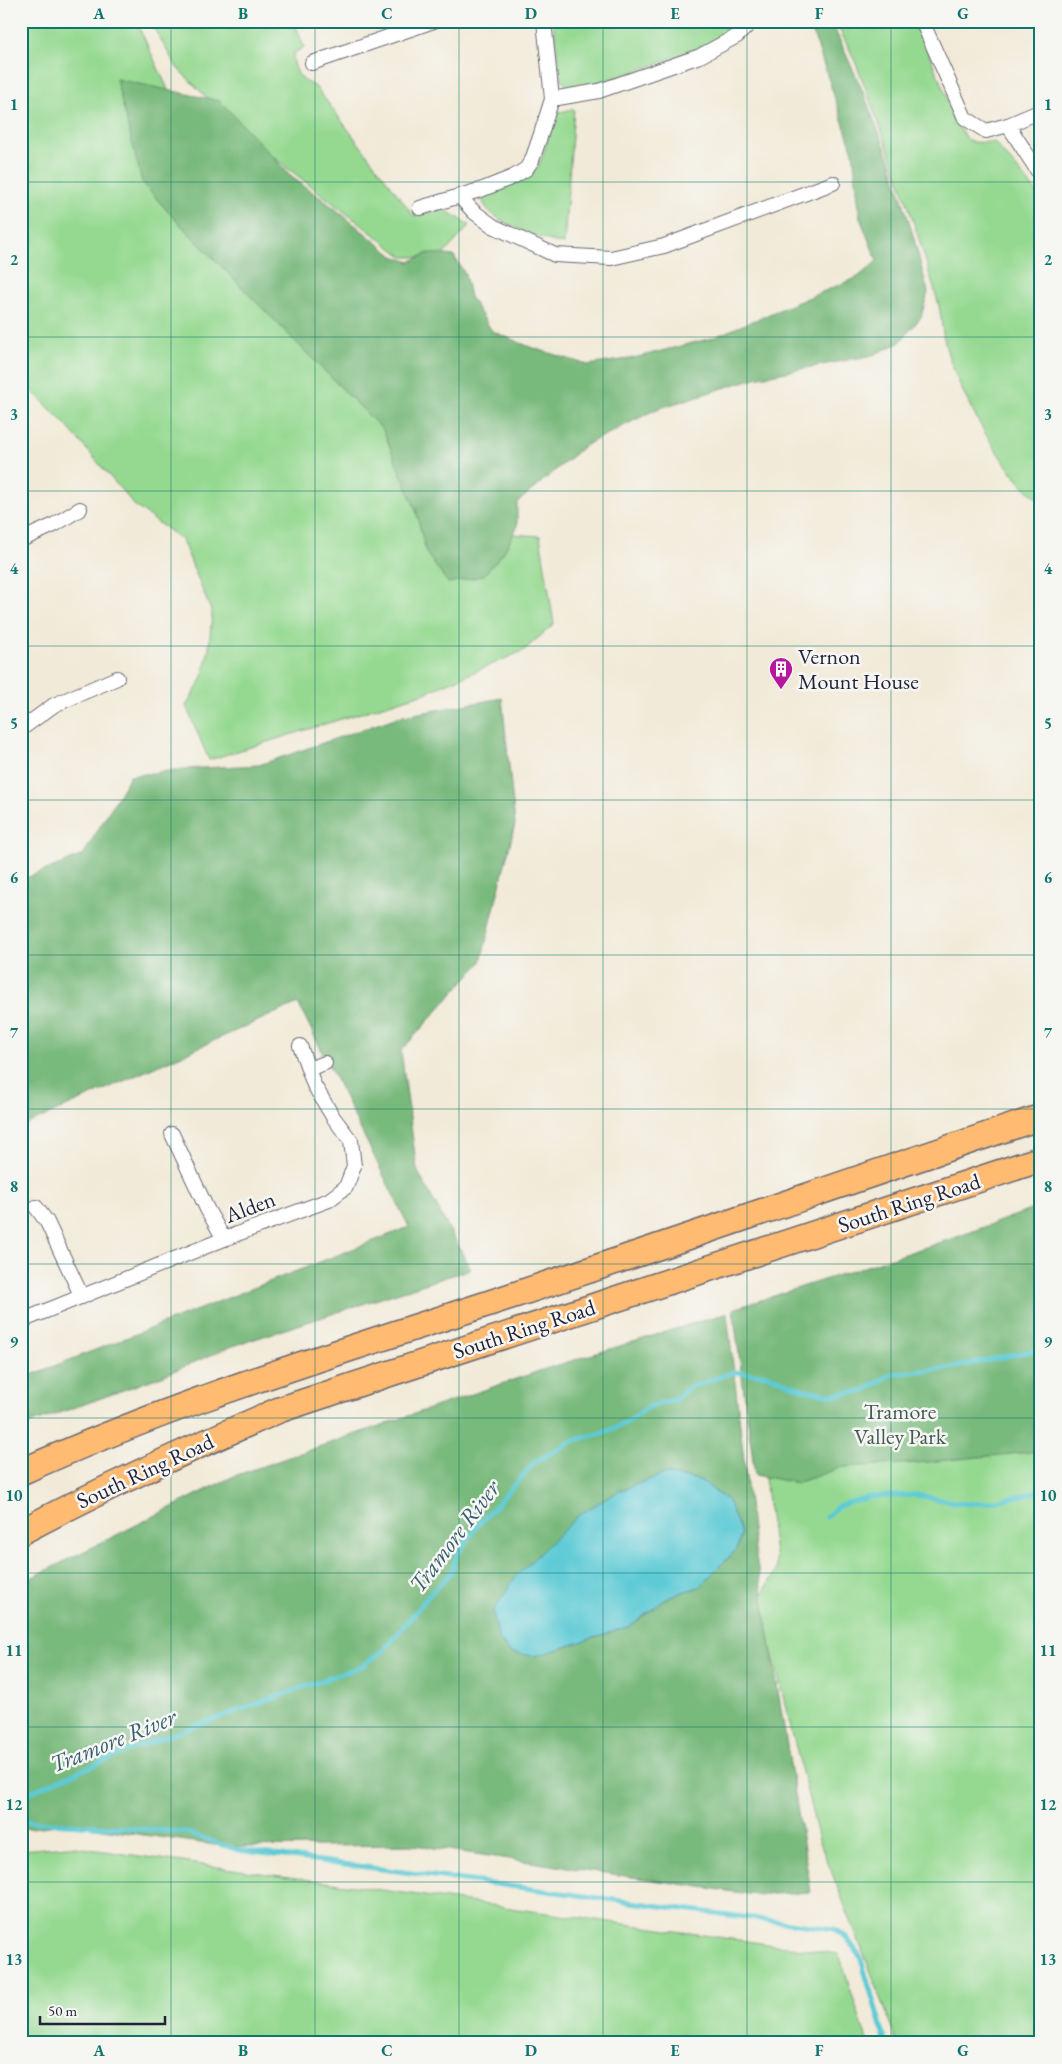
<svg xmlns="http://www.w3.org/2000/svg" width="1062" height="2064" viewBox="0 0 1062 2064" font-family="'EB Garamond',serif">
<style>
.green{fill:#95d991;stroke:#5c7e66}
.forest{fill:#78b97b;stroke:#4d6e5b;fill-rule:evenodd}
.water{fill:#5dcad5;stroke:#407688}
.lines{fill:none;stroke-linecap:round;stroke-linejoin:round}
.stream{stroke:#5dcad5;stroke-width:5}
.street-casing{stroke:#6b6872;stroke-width:16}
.highway-casing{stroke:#6b6872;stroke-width:28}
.street{stroke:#fff;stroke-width:14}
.highway{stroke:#febb71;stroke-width:25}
.grid{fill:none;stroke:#0f766e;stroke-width:1;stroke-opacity:0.55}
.labels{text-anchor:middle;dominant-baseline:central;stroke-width:5;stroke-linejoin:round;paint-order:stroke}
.poi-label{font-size:22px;fill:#22223b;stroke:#f6f6f2;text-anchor:start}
.street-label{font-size:22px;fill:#22223b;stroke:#f6f6f2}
.park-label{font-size:22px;fill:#445955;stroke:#f6f6f2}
.water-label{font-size:24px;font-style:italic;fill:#375d71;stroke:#f6f6f2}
.neatline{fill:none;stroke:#0f766e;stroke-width:2}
.grid-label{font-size:16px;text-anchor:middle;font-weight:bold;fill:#0f766e}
</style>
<rect width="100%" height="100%" fill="#f6f6f2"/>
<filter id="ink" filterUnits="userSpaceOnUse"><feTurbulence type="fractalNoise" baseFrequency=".02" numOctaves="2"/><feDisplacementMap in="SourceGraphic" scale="10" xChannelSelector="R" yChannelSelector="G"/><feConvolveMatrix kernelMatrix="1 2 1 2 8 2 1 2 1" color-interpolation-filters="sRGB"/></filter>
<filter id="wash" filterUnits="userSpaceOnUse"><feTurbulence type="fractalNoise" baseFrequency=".0096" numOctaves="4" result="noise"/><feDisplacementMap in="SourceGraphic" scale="20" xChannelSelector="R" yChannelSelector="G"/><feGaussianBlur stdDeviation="1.12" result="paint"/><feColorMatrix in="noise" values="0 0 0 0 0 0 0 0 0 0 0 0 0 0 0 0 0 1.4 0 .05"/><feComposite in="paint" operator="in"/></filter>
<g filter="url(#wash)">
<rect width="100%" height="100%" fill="#f2ead8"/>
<g class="green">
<path d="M21,21h115l38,81 309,430 57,4 14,88 -31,27 -98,42 -216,67 -23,-54 16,-27 7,-31 3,-35 -30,-73 -47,-34 -69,-81 -45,-45z"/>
<path d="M151,21h143l10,26 -11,7c1,16 6,27 22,32l99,130 29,-7 27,16 -29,32h-38l-157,-121 -68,-67 -25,-42z"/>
<path d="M553,21h187c-29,32 -116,53 -159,67l-15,-3 -5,-7z"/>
<path d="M834,21h80l9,18 36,88c11,19 14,15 35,15l47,55v304c-36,-23 -85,-113 -95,-154 -4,-13 -4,-27 -7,-41 -19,-67 -41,-133 -66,-198 -11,-29 -22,-61 -39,-87z"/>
<path d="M574,109l-10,135c-18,-3 -77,-23 -81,-43l4,-7c19,-9 36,-11 51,-27l19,-53 3,-2z"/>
<path d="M1041,1227v816h-144l-14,-40 -64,-163 -60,-240 18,-31 -32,-240z"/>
<path d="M68,1846l771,108 29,89h-847v-193z"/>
</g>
<g class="forest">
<path d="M809,21h20l6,9 28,62 28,71 22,72 15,57 -7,25 -22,26 -26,12 -118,23 -98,31 -73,37 -67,57v24l-13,25 -21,24 -35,7 -22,-30 -10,-43 -33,-80 -119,-120 -94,-96 -28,-32 -26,-103 104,22 73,77 40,29 60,49 17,6 18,-9 26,3 11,18 5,23 22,34 38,16 58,18 46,-7 78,-20 146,-61 19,-16 -17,-43 -7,-66z"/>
<path d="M502,698l13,126 -34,138 -80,89 16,119 54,99 -241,78 -68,29 -141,51v-48l388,-152 -111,-224 -277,124v-247l62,-25 47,-79 53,-7 76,-4 139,-48z"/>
<path d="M1041,1206v245l-124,12 -74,4 -46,16 -42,-8 -22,-166 221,-71z"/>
<path d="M727,1313l26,225 58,354 -56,3 -341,-50 -185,2 -162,-23 -46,5v-246l213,-107 311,-107zM664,1474l36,6 28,21 13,32 -42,54 -29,9 -40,30 -11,-135z"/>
</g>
<path class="water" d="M664,1474l36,6 28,21 13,32 -4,16 -38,38 -29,9 -40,30 -93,30 -27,-3 -12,-16 -5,-26 23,-35 64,-62 39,-23z"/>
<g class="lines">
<g class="stream">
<path d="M826,1517l12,-11 30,-9 48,-2 49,9 22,-1 54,-12"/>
<path d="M21,1796l111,-47 230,-83 22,-16 46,-56 21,-21 6,-18 20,-29 58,-64 37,-21 33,-9 21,-9 22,-16 28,-8 12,-11 46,-16 34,3 33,14 30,6 32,-4 29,-17 58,-6 91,-19"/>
<path d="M21,1821l164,11 53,18 596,79 12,8 14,19 26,87"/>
</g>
</g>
</g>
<g filter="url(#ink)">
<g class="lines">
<g class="street-casing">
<g id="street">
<path d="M922,21l43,97 21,13 22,-6 33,-14"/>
<path d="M312,63l122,-42"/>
<path d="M552,99l47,-8 101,-35 37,-20 15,-15"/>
<path d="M1008,125l33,51"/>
<path d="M460,197l14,15 19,14 62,29 56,3 53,-12 169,-63"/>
<path d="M420,208l63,-19 30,-12 13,-8 6,-9 8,-23 12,-38 -8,-78"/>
<path d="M21,540l33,-15 26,-16"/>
<path d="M21,729l33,-24 63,-27"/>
<path d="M308,1069l17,-6"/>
<path d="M172,1134l35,75 17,30"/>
<path d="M36,1207l11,15 35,75"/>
<path d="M21,1321l208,-84 100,-37 17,-13 8,-21 -3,-25 -18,-24 -19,-32 -14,-39"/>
</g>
</g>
<g class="highway-casing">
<g id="highway">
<path d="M21,1472c158,-72 326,-122 490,-176 177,-58 353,-120 530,-179"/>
<path d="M21,1532c84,-45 171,-84 258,-122l762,-251"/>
</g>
</g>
<use href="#street" class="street"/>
<use href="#highway" class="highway"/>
</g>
</g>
<path class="grid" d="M171,21v2022M315,21v2022M459,21v2022M603,21v2022M747,21v2022M891,21v2022M21,182h1020M21,337h1020M21,491h1020M21,646h1020M21,800h1020M21,955h1020M21,1109h1020M21,1264h1020M21,1418h1020M21,1573h1020M21,1727h1020M21,1882h1020"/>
<defs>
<g id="building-pin" transform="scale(1.25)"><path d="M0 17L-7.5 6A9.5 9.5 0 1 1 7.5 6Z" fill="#b5179e" stroke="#f6f6f2"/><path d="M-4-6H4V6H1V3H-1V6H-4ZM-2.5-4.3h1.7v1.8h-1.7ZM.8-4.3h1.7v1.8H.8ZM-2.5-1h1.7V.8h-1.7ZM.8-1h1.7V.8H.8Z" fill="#fff"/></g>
</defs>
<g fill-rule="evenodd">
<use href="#building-pin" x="781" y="669"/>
</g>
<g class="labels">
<g class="poi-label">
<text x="798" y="656">Vernon<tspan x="798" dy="25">Mount House</tspan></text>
</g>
<g class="street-label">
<text transform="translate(909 1203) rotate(-18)">South Ring Road</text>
<text transform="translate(250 1207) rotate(-21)">Alden</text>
<text transform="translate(524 1329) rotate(-18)">South Ring Road</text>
<text transform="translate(145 1471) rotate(-25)">South Ring Road</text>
</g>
<g class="park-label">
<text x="900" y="1411">Tramore<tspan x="900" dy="25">Valley Park</tspan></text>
</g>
<g class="water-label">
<text transform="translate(454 1536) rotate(-53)">Tramore River</text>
<text transform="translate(113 1740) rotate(-22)">Tramore River</text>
</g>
</g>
<rect width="1062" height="2064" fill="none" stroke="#f6f6f2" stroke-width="55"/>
<path d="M40 2016v8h125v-8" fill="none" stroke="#22223b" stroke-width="2.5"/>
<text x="48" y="2016" font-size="15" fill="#22223b" stroke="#f6f6f2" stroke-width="4" paint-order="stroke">50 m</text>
<rect x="28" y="28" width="1006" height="2008" class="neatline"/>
<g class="grid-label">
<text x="99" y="19">A</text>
<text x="243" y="19">B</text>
<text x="387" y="19">C</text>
<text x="531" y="19">D</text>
<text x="675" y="19">E</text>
<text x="819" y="19">F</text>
<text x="963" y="19">G</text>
<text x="14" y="110">1</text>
<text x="1048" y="110">1</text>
<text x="14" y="265">2</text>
<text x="1048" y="265">2</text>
<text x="14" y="420">3</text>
<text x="1048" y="420">3</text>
<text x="14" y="574">4</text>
<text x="1048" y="574">4</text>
<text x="14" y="729">5</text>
<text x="1048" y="729">5</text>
<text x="14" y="883">6</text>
<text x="1048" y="883">6</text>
<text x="14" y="1038">7</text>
<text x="1048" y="1038">7</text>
<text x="14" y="1192">8</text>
<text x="1048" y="1192">8</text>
<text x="14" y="1347">9</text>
<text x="1048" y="1347">9</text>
<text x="14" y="1501">10</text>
<text x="1048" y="1501">10</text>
<text x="14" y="1656">11</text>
<text x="1048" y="1656">11</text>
<text x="14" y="1810">12</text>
<text x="1048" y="1810">12</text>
<text x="14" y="1965">13</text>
<text x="1048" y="1965">13</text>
<text x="99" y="2056">A</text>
<text x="243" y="2056">B</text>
<text x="387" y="2056">C</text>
<text x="531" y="2056">D</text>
<text x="675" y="2056">E</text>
<text x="819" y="2056">F</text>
<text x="963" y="2056">G</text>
</g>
</svg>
